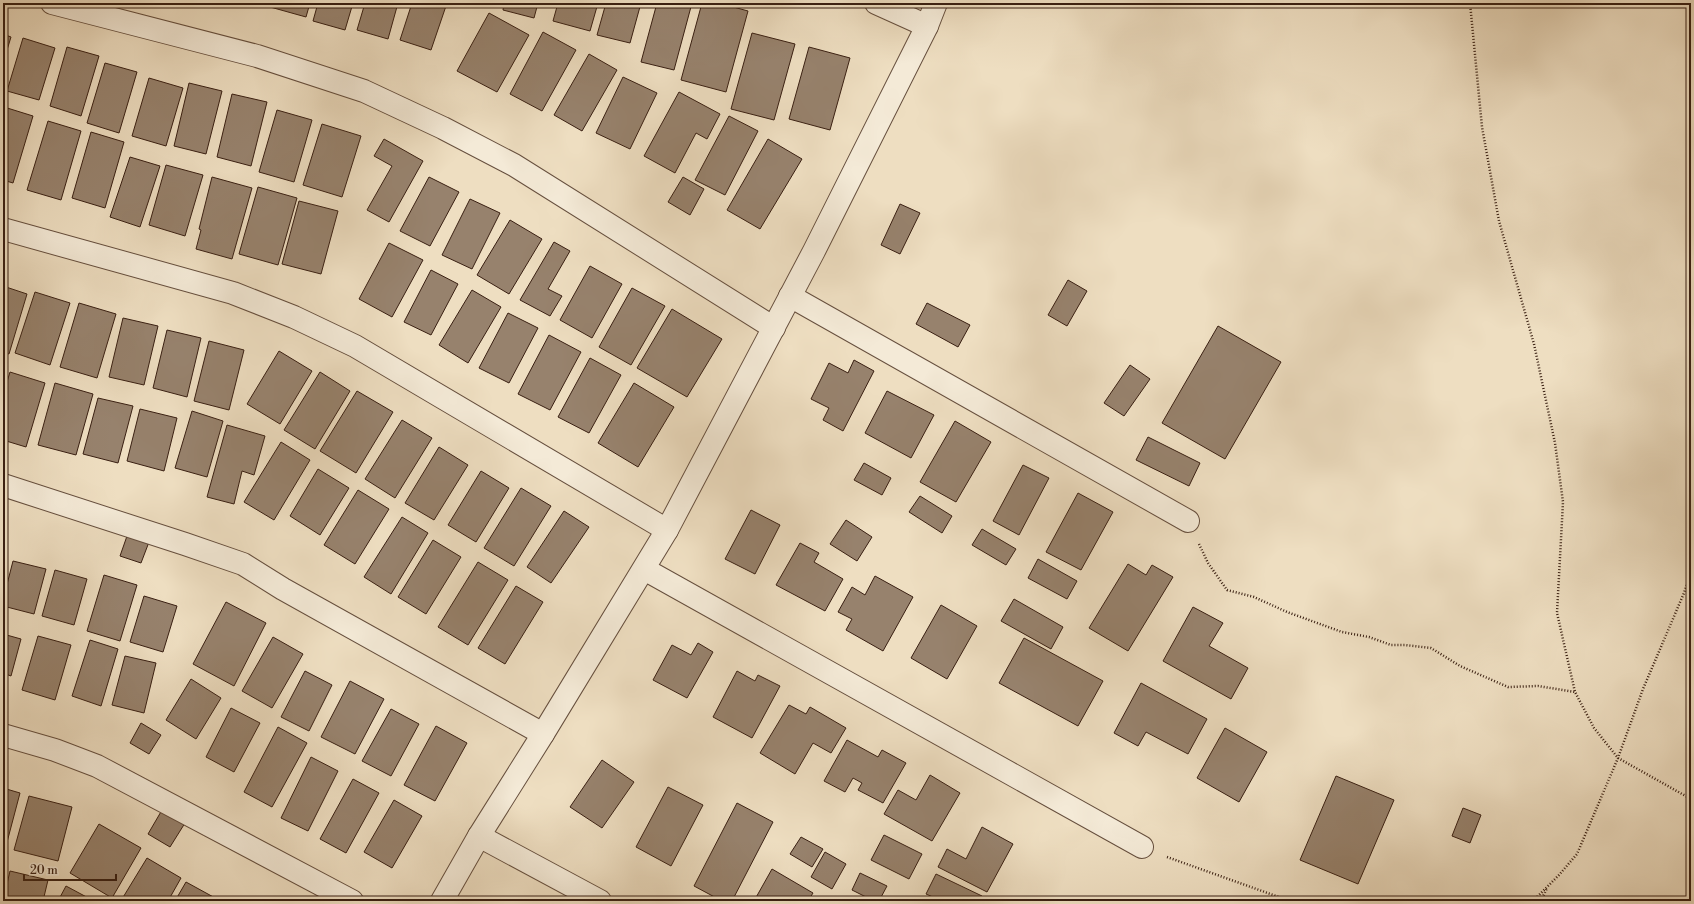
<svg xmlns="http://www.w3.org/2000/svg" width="1694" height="904" viewBox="0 0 1694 904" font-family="'Libre Bodoni',serif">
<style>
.building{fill:#97826d;stroke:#391f12}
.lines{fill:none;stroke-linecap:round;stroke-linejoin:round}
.minor-casing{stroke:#664f3e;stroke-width:24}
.path{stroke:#391f12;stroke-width:2.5;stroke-dasharray:1 2;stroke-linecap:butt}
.minor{stroke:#f4ead7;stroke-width:22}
</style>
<rect width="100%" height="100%" fill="#eedec1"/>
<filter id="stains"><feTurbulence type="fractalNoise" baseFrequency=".005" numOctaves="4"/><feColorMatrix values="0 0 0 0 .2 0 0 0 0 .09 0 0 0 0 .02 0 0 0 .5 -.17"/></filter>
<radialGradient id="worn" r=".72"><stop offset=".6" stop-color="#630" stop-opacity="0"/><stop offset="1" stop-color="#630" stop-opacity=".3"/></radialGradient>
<g class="building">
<path d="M263,3h47l-4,14 -43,-12z"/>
<path d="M318,3h35l-8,27 -32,-9z"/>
<path d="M365,3h33l-10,36 -31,-9z"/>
<path d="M412,3h35l-16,47 -31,-10z"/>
<path d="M504,3h34l-4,15 -31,-8z"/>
<path d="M558,3h40l-8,28 -37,-10z"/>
<path d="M606,3h35l-11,40 -33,-8z"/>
<path d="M657,3h35l-18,67 -33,-8z"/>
<path d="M702,3h17l29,8 -22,81 -45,-12z"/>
<path d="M489,13l40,22 -32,57 -40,-21z"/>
<path d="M543,32l33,18 -34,61 -32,-17z"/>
<path d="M752,33l43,11 -21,76 -43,-11z"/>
<path d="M3,34l8,3 -8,26z"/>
<path d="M23,38l32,10 -16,52 -32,-9z"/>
<path d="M67,47l32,9 -18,60 -31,-10z"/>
<path d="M809,47l41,11 -20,72 -41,-11z"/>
<path d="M589,54l28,16 -35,61 -28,-16z"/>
<path d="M105,63l32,9 -18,61 -32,-10z"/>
<path d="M623,77l34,16 -27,56 -34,-16z"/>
<path d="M149,78l34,10 -17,58 -34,-10z"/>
<path d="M189,83l33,8 -16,63 -32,-8z"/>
<path d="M679,92l41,22 -13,25 -11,-6 -21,40 -31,-17z"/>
<path d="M232,94l35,8 -16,64 -34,-9z"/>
<path d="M4,107l29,9 -20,67 -10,-3z"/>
<path d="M277,110l35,10 -18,62 -35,-10z"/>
<path d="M729,116l29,15 -33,64 -30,-15z"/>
<path d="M48,121l33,10 -20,69 -34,-10z"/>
<path d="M322,124l39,12 -19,61 -39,-12z"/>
<path d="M91,132l33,10 -19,66 -33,-10z"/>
<path d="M384,139l39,22 -34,61 -22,-12 25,-44 -18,-10z"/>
<path d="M768,139l34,20 -42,70 -33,-19z"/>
<path d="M130,157l30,9 -20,61 -30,-10z"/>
<path d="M166,165l37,10 -18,61 -36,-11z"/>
<path d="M212,177l40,11 -20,71 -36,-10 5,-19 -2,-1z"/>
<path d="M429,177l30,15 -29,54 -30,-15z"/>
<path d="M683,177l21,12 -14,26 -22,-13z"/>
<path d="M258,187l39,11 -19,67 -39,-11z"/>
<path d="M470,199l30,14 -28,56 -30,-14z"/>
<path d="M299,201l39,10 -17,63 -39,-10z"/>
<path d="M900,204l20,9 -20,41 -19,-9z"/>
<path d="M510,220l32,19 -33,55 -32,-19z"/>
<path d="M554,242l16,9 -22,38 14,7 -12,20 -30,-16z"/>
<path d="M389,243l34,17 -31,57 -33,-18z"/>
<path d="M590,266l32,18 -30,54 -32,-18z"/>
<path d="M431,270l27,14 -27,51 -27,-13z"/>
<path d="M1068,280l19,11 -20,35 -19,-11z"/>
<path d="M3,286l24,8 -18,60 -6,-2z"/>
<path d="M632,288l33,18 -34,59 -32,-18z"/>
<path d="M472,290l29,17 -33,56 -29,-18z"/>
<path d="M35,292l35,11 -20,62 -35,-12z"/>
<path d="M79,303l37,11 -19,64 -37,-11z"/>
<path d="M927,303l43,22 -12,22 -42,-23z"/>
<path d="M672,309l50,30 -35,58 -50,-29z"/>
<path d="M508,313l30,15 -29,55 -30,-15z"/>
<path d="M123,318l35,8 -14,59 -35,-8z"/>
<path d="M1218,326l63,36 -56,97 -63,-36z"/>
<path d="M167,330l34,8 -14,59 -34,-9z"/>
<path d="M549,335l32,17 -31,58 -32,-16z"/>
<path d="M209,341l35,9 -15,60 -35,-9z"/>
<path d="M279,351l33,20 -32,53 -33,-20z"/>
<path d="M590,358l31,17 -32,58 -31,-16z"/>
<path d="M854,360l20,11 -31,60 -20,-11 6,-12 -18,-9 18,-36 19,10z"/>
<path d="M1130,365l20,14 -26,37 -20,-13z"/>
<path d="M10,372l35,11 -19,64 -23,-7v-45z"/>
<path d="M320,372l30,19 -35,58 -31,-19z"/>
<path d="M55,383l38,11 -17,61 -38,-10z"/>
<path d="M634,383l40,24 -36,60 -40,-24z"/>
<path d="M357,391l36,21 -37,61 -36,-22z"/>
<path d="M887,391l47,24 -23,43 -46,-25z"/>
<path d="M98,398l35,8 -15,57 -35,-9z"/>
<path d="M140,409l37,9 -13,53 -37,-10z"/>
<path d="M192,411l31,10 -16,56 -32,-9z"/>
<path d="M402,420l30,18 -37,60 -30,-19z"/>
<path d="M955,421l36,21 -35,60 -36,-20z"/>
<path d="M227,425l38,11 -11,39 -12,-4 -8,33 -27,-7z"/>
<path d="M1148,437l52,26 -11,23 -53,-26z"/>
<path d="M281,442l29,18 -36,60 -30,-18z"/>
<path d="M439,447l29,18 -34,55 -29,-17z"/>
<path d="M864,463l27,15 -9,17 -28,-15z"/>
<path d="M1023,465l26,13 -30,57 -26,-14z"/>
<path d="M318,469l31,19 -29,47 -30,-19z"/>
<path d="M481,471l28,17 -33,54 -28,-17z"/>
<path d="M521,488l30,18 -37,60 -30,-18z"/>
<path d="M358,490l31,19 -34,55 -31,-19z"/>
<path d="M1078,493l35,19 -32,58 -35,-18z"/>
<path d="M920,496l32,20 -10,17 -33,-21z"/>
<path d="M751,510l29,15 -25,49 -30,-15z"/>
<path d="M564,511l25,16 -38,56 -24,-16z"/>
<path d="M402,517l26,16 -37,61 -27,-17z"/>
<path d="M846,520l26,17 -15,24 -27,-17z"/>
<path d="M982,529l34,20 -10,16 -34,-20z"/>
<path d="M127,536l22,6 -8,21 -21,-7z"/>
<path d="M433,540l28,17 -35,57 -28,-17z"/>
<path d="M800,543l19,10 -5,9 29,17 -18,32 -49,-26z"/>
<path d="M1038,559l39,22 -10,18 -39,-21z"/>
<path d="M13,561l33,8 -12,45 -31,-8v-6z"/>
<path d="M478,562l30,18 -40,65 -30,-18z"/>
<path d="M1128,564l18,11 6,-10 21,12 -45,74 -39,-23z"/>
<path d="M55,570l32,9 -13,46 -32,-9z"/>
<path d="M104,575l33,10 -17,56 -33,-10z"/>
<path d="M875,576l38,21 -30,54 -37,-21 6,-11 -14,-7 14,-25 13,8z"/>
<path d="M516,586l27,16 -38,62 -27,-16z"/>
<path d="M144,596l33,10 -14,46 -33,-10z"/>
<path d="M1014,599l49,28 -12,22 -50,-28z"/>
<path d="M226,602l40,21 -32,63 -41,-22z"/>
<path d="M941,605l36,21 -30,53 -36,-21z"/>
<path d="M1193,607l30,16 -14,23 39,22 -17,31 -68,-38z"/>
<path d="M3,634l18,5 -10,37 -8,-3z"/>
<path d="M38,636l33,9 -16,55 -33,-10z"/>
<path d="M273,637l30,17 -31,54 -30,-17z"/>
<path d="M1024,638l79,43 -25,45 -79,-43z"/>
<path d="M90,640l28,9 -17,57 -29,-10z"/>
<path d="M698,643l15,9 -26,46 -34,-18 19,-35 19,10z"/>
<path d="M125,656l31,7 -12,50 -32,-8z"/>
<path d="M305,671l27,14 -23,46 -28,-14z"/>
<path d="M737,671l18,10 3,-6 22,11 -28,52 -39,-21z"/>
<path d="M191,679l30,19 -25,41 -30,-19z"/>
<path d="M350,681l34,18 -29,55 -34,-17z"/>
<path d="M1141,683l66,36 -19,35 -42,-22 -8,14 -24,-13z"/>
<path d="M789,705l17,9 4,-7 36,21 -15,25 -18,-10 -18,31 -35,-21z"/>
<path d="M231,708l29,15 -26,49 -28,-15z"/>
<path d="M391,709l28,15 -28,52 -29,-15z"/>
<path d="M141,723l20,12 -12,19 -19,-11z"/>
<path d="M436,726l31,17 -32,58 -31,-16z"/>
<path d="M278,727l29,16 -35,64 -28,-15z"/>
<path d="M1225,728l42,24 -28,50 -42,-24z"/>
<path d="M847,740l31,17 4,-7 24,13 -23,40 -25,-13 4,-7 -9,-5 -8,14 -21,-11z"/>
<path d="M311,757l27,14 -30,60 -27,-13z"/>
<path d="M602,760l32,22 -32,46 -32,-21z"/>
<path d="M930,775l30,18 -28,48 -48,-27 14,-24 18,10z"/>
<path d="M1336,776l58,24 -36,84 -58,-24z"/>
<path d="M353,779l26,14 -33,60 -26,-14z"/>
<path d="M668,787l35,18 -32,61 -35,-19z"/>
<path d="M3,788l17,5 -14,53h-3z"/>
<path d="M29,796l43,11 -14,54 -44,-11z"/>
<path d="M394,800l28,16 -30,52 -28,-16z"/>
<path d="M737,803l36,19 -41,79h-10l-28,-15z"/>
<path d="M1463,808l18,7 -11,28 -18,-7z"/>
<path d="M162,810l23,13 -15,24 -22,-13z"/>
<path d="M99,824l42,24 -29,50 -42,-25z"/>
<path d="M982,827l31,17 -26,48 -49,-25 9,-18 19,10z"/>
<path d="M884,835l38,19 -13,25 -38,-19z"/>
<path d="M801,837l22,12 -11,18 -22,-13z"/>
<path d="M825,852l21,12 -14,25 -21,-12z"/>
<path d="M147,858l34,20 -13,23h-43l-3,-2z"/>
<path d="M772,869l41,24 -5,8h-54z"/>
<path d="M10,871l38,9 -5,21h-40z"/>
<path d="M860,873l27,13 -8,15h-5l-22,-11z"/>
<path d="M936,874l46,22 -2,5h-38l-16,-7z"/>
<path d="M186,882l31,17 -2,2h-40z"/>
<path d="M66,886l28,15h-36z"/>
</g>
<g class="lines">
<g class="minor-casing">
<g id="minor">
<path d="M52,3l205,53 107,35 79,37 71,37 260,163"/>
<path d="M876,3l51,23"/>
<path d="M3,229l230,64 61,24 61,29 312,184"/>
<path d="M790,296l398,225"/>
<path d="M3,485l182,59 58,20 40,25 260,145"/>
<path d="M644,569l498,278"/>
<path d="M3,735l52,15 42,16 255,135"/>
<path d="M479,836l121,65"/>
<path d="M442,901l37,-65 64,-102 124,-204 147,-279 113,-225 9,-23"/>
</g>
</g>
<g class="path">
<path d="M1470,3l12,124 17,94 35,123 21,99 8,59 -6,111 18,79 19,36 24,30 73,41"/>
<path d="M1199,544l9,19 19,27 27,7 33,15 55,20 27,5 22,8h14l26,3 29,18 48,21 30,-1 37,6"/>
<path d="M1167,857l123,44"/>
<path d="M1533,901l26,-26 18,-21 41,-96 25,-69 41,-96 7,-21"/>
<path d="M1541,901l6,-13"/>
</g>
<use href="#minor" class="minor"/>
</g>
<rect width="1694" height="904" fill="none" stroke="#eedec1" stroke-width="16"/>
<rect x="4" y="4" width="1686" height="896" fill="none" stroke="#391f12" stroke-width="2"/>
<rect x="8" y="8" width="1678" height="888" fill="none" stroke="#391f12"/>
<path d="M24 874v6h92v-6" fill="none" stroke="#391f12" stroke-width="2"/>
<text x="30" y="874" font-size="12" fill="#391f12" stroke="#f4ead7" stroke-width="3" paint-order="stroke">20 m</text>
<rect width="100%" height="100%" filter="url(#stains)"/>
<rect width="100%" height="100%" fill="url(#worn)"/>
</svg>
